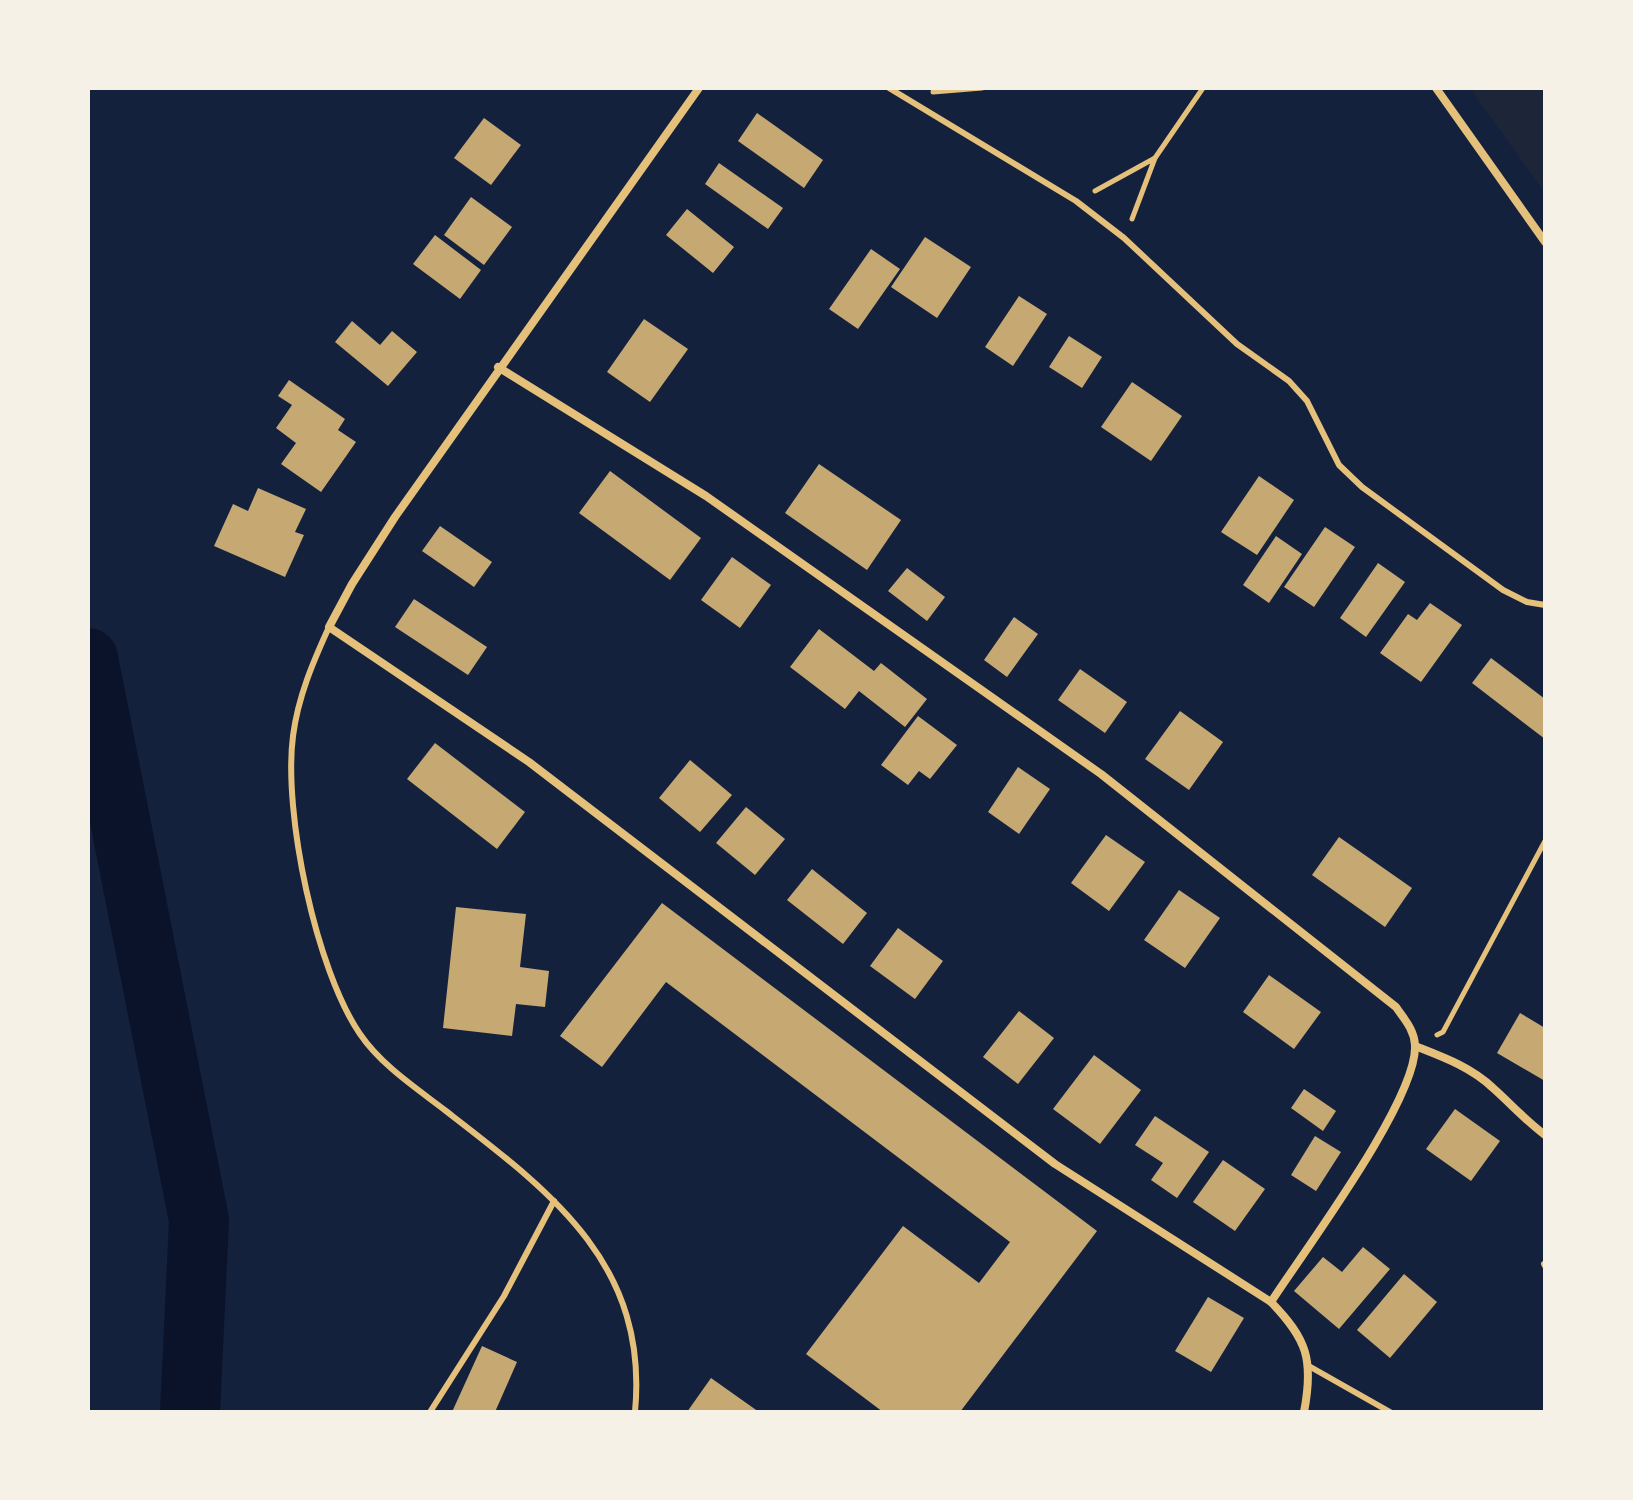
<svg xmlns="http://www.w3.org/2000/svg" width="1633" height="1500" viewBox="0 0 1633 1500" font-family="'Fira Sans',sans-serif">
<style>
.green{fill:#1d2539}
.lines{fill:none;stroke-linecap:round;stroke-linejoin:round}
.river{stroke:#0b132b;stroke-width:60}
.building{fill:#c6a872}
.path{stroke:#e5c07b;stroke-width:5}
.service{stroke:#e5c07b;stroke-width:6}
.minor{stroke:#e5c07b;stroke-width:8}
</style>
<rect width="100%" height="100%" fill="#14213d"/>
<path class="green" d="M1470,88h75v105z"/>
<g class="lines">
<path class="river" d="M88,658l111,562 -9,192"/>
</g>
<g class="building">
<path d="M757,113l66,47 -19,28 -66,-47z"/>
<path d="M484,118l37,27 -30,40 -37,-27z"/>
<path d="M719,163l64,45 -15,21 -63,-45z"/>
<path d="M471,197l41,30 -28,38 -40,-30z"/>
<path d="M687,209l47,38 -21,26 -47,-38z"/>
<path d="M435,235l46,35 -21,29 -47,-35z"/>
<path d="M925,237l46,30 -34,51 -46,-31z"/>
<path d="M871,249l29,20 -42,60 -29,-20z"/>
<path d="M1019,296l28,18 -34,52 -28,-19z"/>
<path d="M644,319l44,30 -38,53 -43,-30z"/>
<path d="M352,321l28,24 12,-14 25,21 -29,34 -53,-44z"/>
<path d="M1069,336l33,21 -20,31 -33,-21z"/>
<path d="M289,380l56,39 -7,11 18,12 -35,50 -40,-28 15,-21 -20,-15 16,-23 -14,-9z"/>
<path d="M1132,382l50,34 -31,45 -50,-34z"/>
<path d="M819,464l82,56 -34,50 -82,-57z"/>
<path d="M610,471l91,67 -31,42 -91,-67z"/>
<path d="M1259,476l35,24 -37,55 -36,-23z"/>
<path d="M258,488l48,21 -11,23 9,3 -19,42 -71,-31 19,-42 15,7z"/>
<path d="M440,526l52,36 -18,25 -52,-36z"/>
<path d="M1325,527l30,20 -41,60 -30,-20z"/>
<path d="M1276,536l26,18 -33,49 -26,-18z"/>
<path d="M732,557l39,28 -31,43 -39,-28z"/>
<path d="M1378,563l27,19 -39,55 -26,-19z"/>
<path d="M907,568l38,29 -18,24 -39,-30z"/>
<path d="M414,599l73,48 -19,28 -73,-48z"/>
<path d="M1430,603l32,22 -41,57 -41,-29 28,-39 9,6z"/>
<path d="M1014,617l24,17 -31,43 -23,-17z"/>
<path d="M819,629l55,42 7,-8 46,36 -22,28 -46,-36 -14,18 -55,-42z"/>
<path d="M1491,658l54,41v40l-73,-56z"/>
<path d="M1080,669l47,33 -22,31 -47,-33z"/>
<path d="M1180,711l43,31 -34,48 -44,-31z"/>
<path d="M918,716l39,29 -27,34 -11,-8 -11,14 -27,-20z"/>
<path d="M435,743l90,69 -28,37 -90,-70z"/>
<path d="M690,760l42,35 -32,37 -41,-34z"/>
<path d="M1018,767l32,22 -31,45 -31,-22z"/>
<path d="M746,807l39,32 -30,36 -39,-32z"/>
<path d="M1106,835l39,27 -36,49 -38,-28z"/>
<path d="M1339,837l73,51 -27,39 -73,-52z"/>
<path d="M812,869l55,44 -24,31 -56,-44z"/>
<path d="M1179,890l41,28 -35,50 -41,-28z"/>
<path d="M662,903l435,328 -137,181h-77l-77,-58 97,-128 76,57 31,-41 -344,-260 -64,85 -42,-31z"/>
<path d="M456,907l70,7 -6,53 29,4 -4,36 -29,-3 -4,32 -69,-8z"/>
<path d="M898,928l45,33 -28,38 -45,-33z"/>
<path d="M1269,975l52,37 -27,37 -51,-37z"/>
<path d="M1019,1011l35,27 -36,46 -35,-27z"/>
<path d="M1520,1013l25,15v53l-48,-28z"/>
<path d="M1094,1055l47,35 -41,54 -47,-35z"/>
<path d="M1304,1089l32,22 -13,20 -32,-23z"/>
<path d="M1455,1109l45,32 -29,40 -45,-32z"/>
<path d="M1155,1116l54,36 -32,46 -26,-18 12,-17 -28,-18z"/>
<path d="M1315,1136l26,16 -25,39 -25,-16z"/>
<path d="M1223,1160l42,29 -30,42 -42,-29z"/>
<path d="M1363,1247l27,22 -51,60 -45,-38 29,-34 19,15z"/>
<path d="M1404,1274l33,28 -47,56 -33,-28z"/>
<path d="M1208,1297l36,21 -33,54 -36,-21z"/>
<path d="M482,1346l35,16 -22,50h-43z"/>
<path d="M711,1378l48,34h-72z"/>
</g>
<g class="lines">
<g class="path">
<path d="M933,92l49,-4"/>
<path d="M1155,158l48,-70"/>
<path d="M1095,191l60,-33 -23,61"/>
<path d="M1437,1035l6,-3 102,-191"/>
</g>
<g class="service">
<path d="M889,88l187,113 48,37 113,106 52,37 18,20 32,64 23,22 141,103 24,12 18,3"/>
<path d="M329,627c-16,35 -31,70 -36,109 -10,77 23,234 67,298 21,31 56,54 86,77 105,81 203,153 189,301"/>
<path d="M1544,1264l1,2"/>
<path d="M1307,1365l83,47"/>
<path d="M430,1412l74,-116 50,-95"/>
</g>
<g class="minor">
<path d="M699,88l-304,429 -43,67 -23,43 200,135 526,402 216,138c36,37 43,58 33,110"/>
<path d="M1436,88l109,154"/>
<path d="M498,367l208,129 395,278 295,233c8,12 18,22 19,38 3,54 -111,206 -144,257"/>
<path d="M1415,1046c28,11 56,21 78,42 18,16 33,33 52,47"/>
</g>
</g>
<rect width="1633" height="1500" fill="none" stroke="#f6f1e7" stroke-width="180"/>
</svg>
